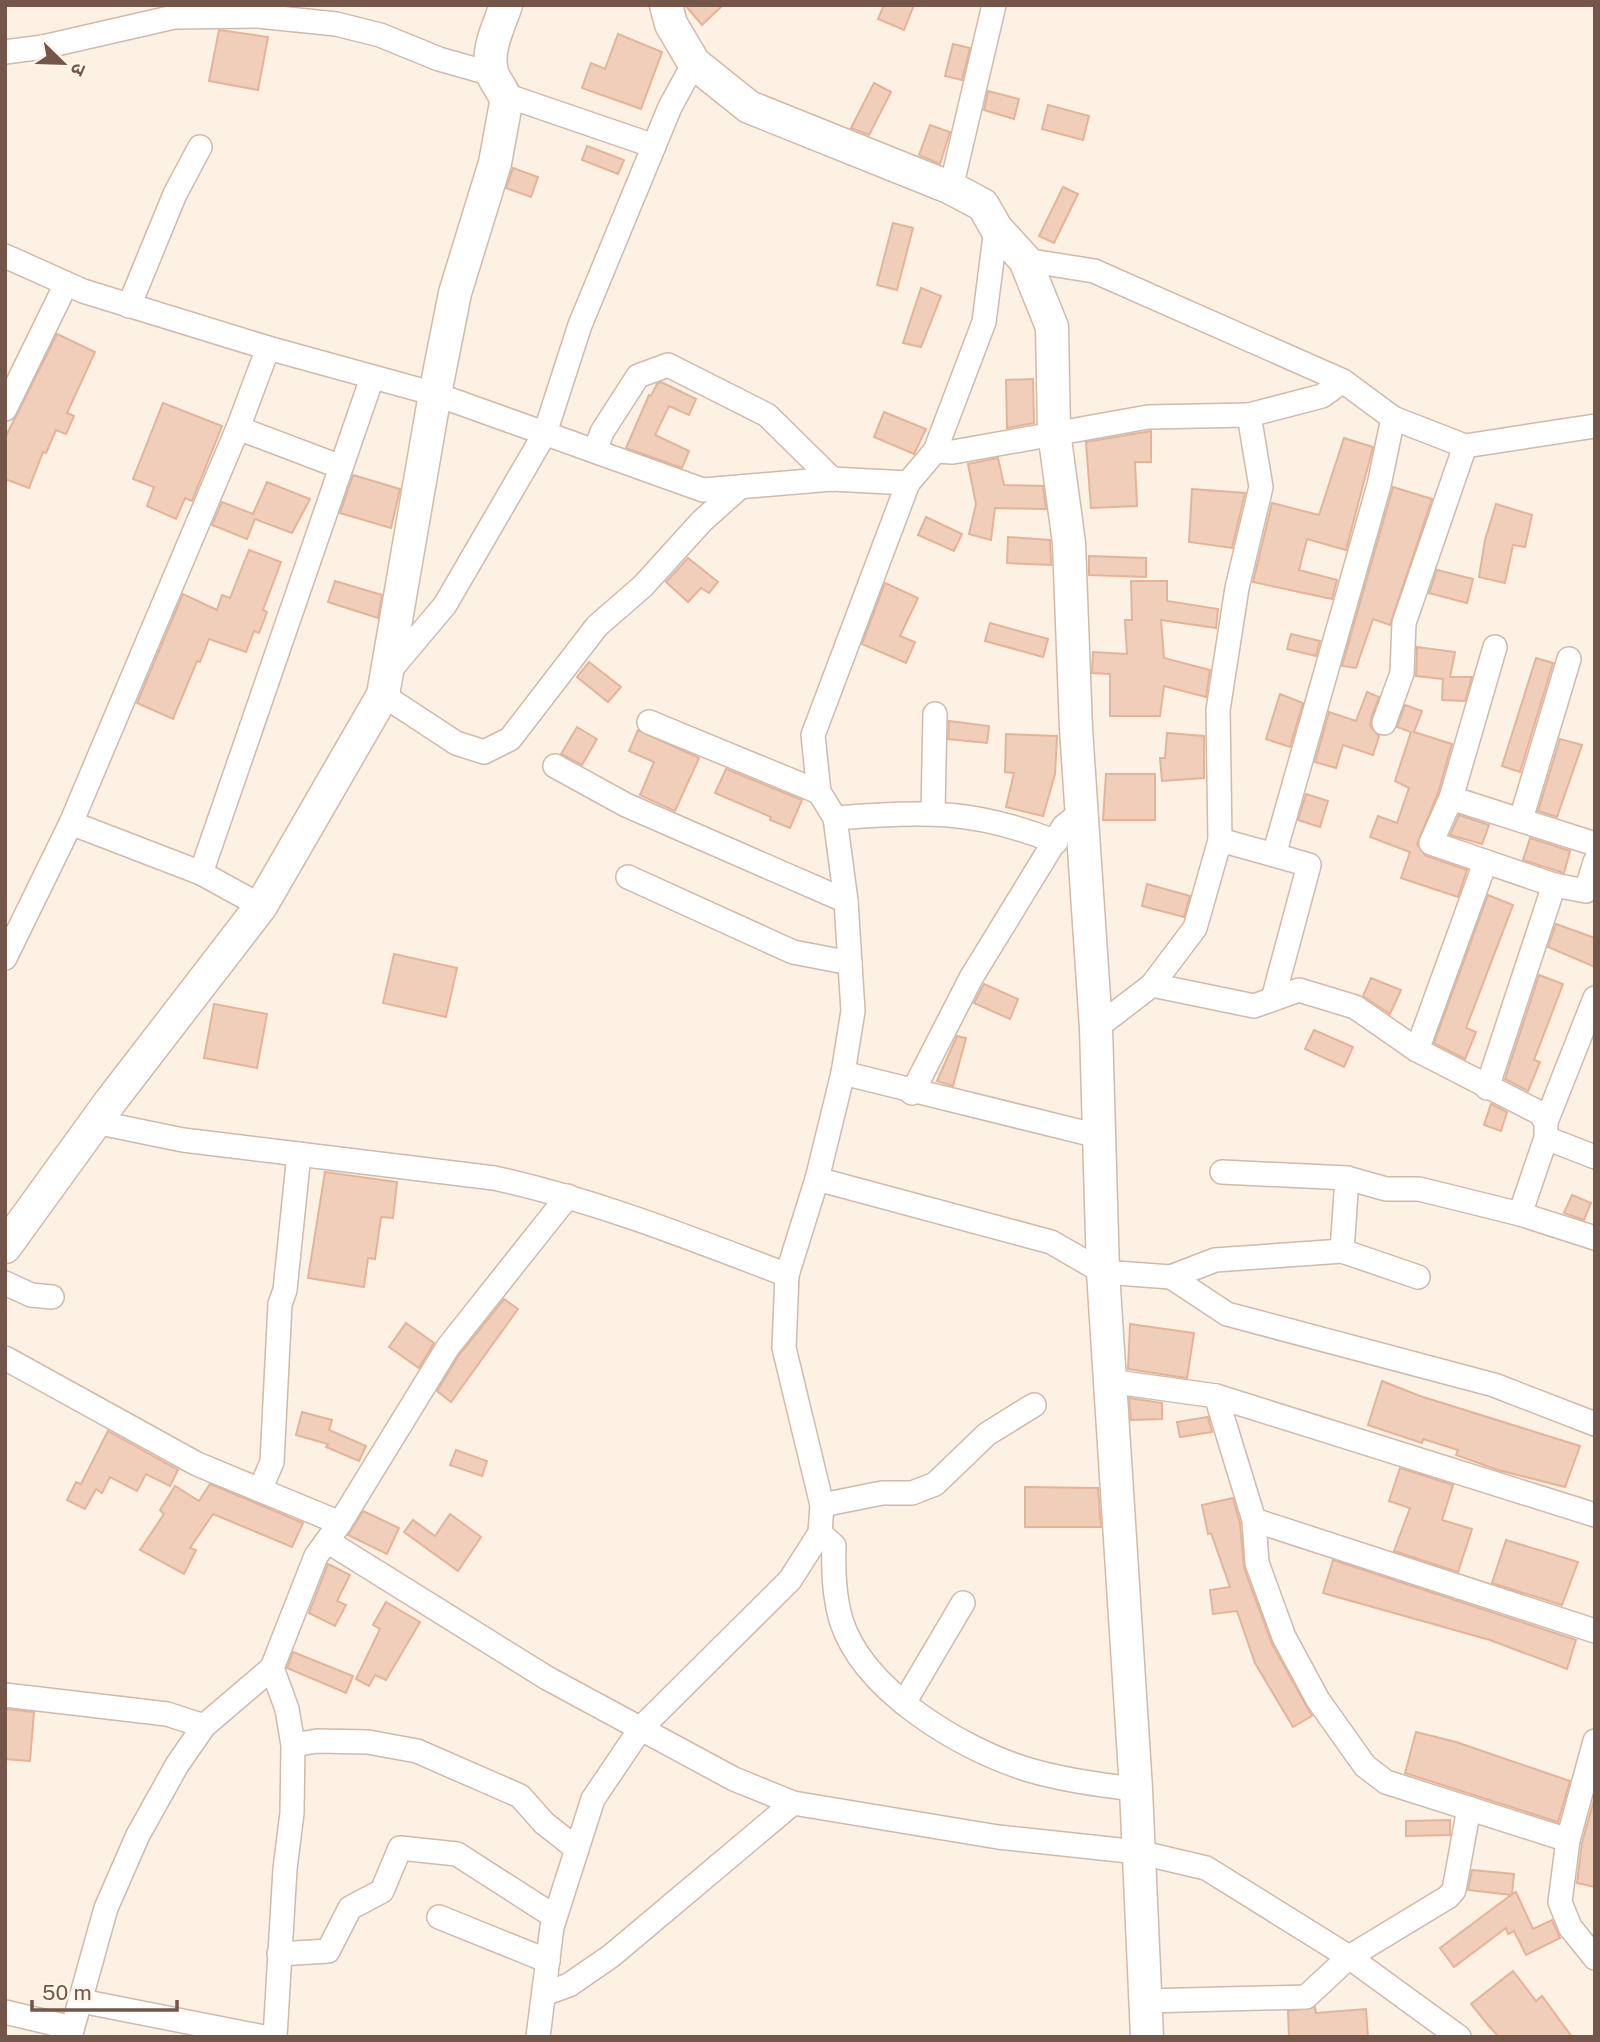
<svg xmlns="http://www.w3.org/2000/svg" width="1600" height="2042" viewBox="0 0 1600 2042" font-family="'Public Sans','Noto Sans Devanagari',sans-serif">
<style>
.building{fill:#f1ceba;stroke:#e4b49a;stroke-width:2}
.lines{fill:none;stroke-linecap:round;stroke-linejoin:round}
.minor-casing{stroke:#cfbaac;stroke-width:26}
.secondary-casing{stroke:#d2baa9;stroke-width:35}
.minor{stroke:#fff;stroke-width:23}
.secondary{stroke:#fff;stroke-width:32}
</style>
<rect width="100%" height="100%" fill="#fcf1e2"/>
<g class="building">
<path d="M685,5h38l-21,20z"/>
<path d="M884,5h30l-10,25 -26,-11z"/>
<path d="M219,30l49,7 -10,53 -49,-9z"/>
<path d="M618,34l44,18 -21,57 -59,-21 9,-25 14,6z"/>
<path d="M953,44l17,4 -8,32 -17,-4z"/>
<path d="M874,83l17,9 -22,43 -18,-7z"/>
<path d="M988,91l31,8 -5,20 -30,-9z"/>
<path d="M1048,105l41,11 -6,24 -41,-11z"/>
<path d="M930,125l20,7 -10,32 -21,-9z"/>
<path d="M587,146l37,14 -6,14 -36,-14z"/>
<path d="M513,168l25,9 -7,20 -25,-9z"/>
<path d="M1063,187l15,7 -24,49 -15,-7z"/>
<path d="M893,223l20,5 -16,62 -20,-5z"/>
<path d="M921,288l20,8 -20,51 -18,-4z"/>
<path d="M57,334l38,18 -28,61 7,3 -8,18 -10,-4 -10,23 -3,-1 -14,36 -24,-9v-41z"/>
<path d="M1033,379l1,44 -27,5 -1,-48z"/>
<path d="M661,382l35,17 -7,16 -20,-9 -14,29 34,16 -7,17 -56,-20 23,-53 2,1 6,-12z"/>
<path d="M163,403l59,23 -30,75 -7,-3 -9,21 -29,-13 7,-19 -21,-8z"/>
<path d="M884,412l42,17 -12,25 -40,-17z"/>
<path d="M1151,431v31h-16l2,44 -46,2 -5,-66z"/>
<path d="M1344,438l29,9 -27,103 -39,-11 -8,31 38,10 -5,19 -79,-17 19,-79 47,12z"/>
<path d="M998,458l6,27 39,1 3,23 -51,-1 -4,32 -22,-6 7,-30 -8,-40z"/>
<path d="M353,475l47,14 -9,39 -51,-15z"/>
<path d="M267,482l43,17 -18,34 -37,-14 -8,20 -35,-14 10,-23 31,12z"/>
<path d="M1393,487l39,12 -42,126 -17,-6 -17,49 -14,-2z"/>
<path d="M1192,489l53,4 -13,55 -43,-6z"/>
<path d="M1496,504l36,11 -7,32 -12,-2 -8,38 -26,-6 6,-37z"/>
<path d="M926,517l36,17 -8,17 -36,-16z"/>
<path d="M1008,537l42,3 1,25 -44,-2z"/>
<path d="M249,550l32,12 -18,48 4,2 -8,21 -5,-2 -8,21 -37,-13 -9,23 -3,-1 -24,58 -36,-16 46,-109 34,16 5,-15 8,3z"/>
<path d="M1089,556l57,2v19l-57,-2z"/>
<path d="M688,558l30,24 -9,11 -8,-5 -13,14 -22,-20z"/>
<path d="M1437,570l36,9 -6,24 -38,-10z"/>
<path d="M335,581l47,14 -4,23 -50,-16z"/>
<path d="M1131,581h36v20l51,8 -2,19 -55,-8 3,38 46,12 -4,27 -42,-11 -4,30h-50v-42l-18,-1 1,-21 34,2 -2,-34h7z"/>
<path d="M885,583l33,15 -18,38 15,6 -9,21 -44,-19z"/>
<path d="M990,623l58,16 -5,18 -58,-16z"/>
<path d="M1291,634l29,7 -4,15 -29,-7z"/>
<path d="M1417,647l38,5 -5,25h22l-7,24 -23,-1 1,-21 -27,-3z"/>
<path d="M1536,658l17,5 -33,109 -18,-6z"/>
<path d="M589,662l32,25 -13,15 -31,-25z"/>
<path d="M1367,692l12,5 -8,22 -1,7 9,10 -6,19 -30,-10 -7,23 -21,-6 14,-50 27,9z"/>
<path d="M1280,694l23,9 -13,44 -24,-8z"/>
<path d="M1405,705l17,6 -8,21 38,12 -14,49 -21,51 9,12 41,14 -9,27 -57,-19 9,-26 -40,-15 8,-21 19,7 12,-35 -14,-7 16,-49 -14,-5z"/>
<path d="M949,721l40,5 -2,17 -39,-4z"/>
<path d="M577,727l20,12 -15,26 -21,-11z"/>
<path d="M638,730l61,28 -24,53 -35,-16 14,-33 -25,-11z"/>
<path d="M1167,733l37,3v42l-42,3 -2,-23h5z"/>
<path d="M1006,734l51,2 -2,38 -12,42 -37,-9 8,-34 -9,-1z"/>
<path d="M1560,739l22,6 -25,72 -19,-6z"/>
<path d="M726,769l76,31 -12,28 -20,-8 1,-3 -56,-24z"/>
<path d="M1106,774h49v46h-52z"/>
<path d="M1306,794l22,7 -8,26 -22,-7z"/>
<path d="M1459,815l30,10 -7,19 -32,-9z"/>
<path d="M1530,838l40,13 -6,22 -41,-13z"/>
<path d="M1147,884l43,12 -6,21 -42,-11z"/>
<path d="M1488,895l25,10 -47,123 10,4 -11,27 -31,-16z"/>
<path d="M1556,924l39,14v29l-47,-20z"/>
<path d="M394,954l63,14 -11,49 -63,-14z"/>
<path d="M1539,975l24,9 -29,76 6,2 -12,29 -23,-12z"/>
<path d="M1371,978l30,12 -11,24 -27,-18z"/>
<path d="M984,984l34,15 -8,20 -36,-16z"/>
<path d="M214,1004l53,10 -10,54 -53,-10z"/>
<path d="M1314,1030l39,17 -9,20 -39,-18z"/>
<path d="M957,1036l9,2 -13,48 -16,-5z"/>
<path d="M1491,1104l16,8 -6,19 -17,-6z"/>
<path d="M325,1172l72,10 -4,36 -12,-1 -6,42 -7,-1 -4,29 -56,-9z"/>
<path d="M1572,1195l19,8 -7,17 -20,-7z"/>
<path d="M504,1299l14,10 -67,93 -14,-11 22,-36z"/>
<path d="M406,1323l28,20 -15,25 -30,-21z"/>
<path d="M1130,1324l64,9 -7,45 -59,-9z"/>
<path d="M1382,1381l38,15 160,50 -15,41 -67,-17 -42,-15 2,-5 -35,-11 -1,4 -54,-18z"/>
<path d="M1129,1398l33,5v16l-31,1z"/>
<path d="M302,1412l30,8 -3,10 37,16 -7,15 -33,-14 2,-3 -32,-9z"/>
<path d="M1208,1417l4,15 -32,5 -3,-15z"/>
<path d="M108,1431l70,39 -8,16 -24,-12 -9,17 -27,-14 -8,16 -6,-4 -11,20 -18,-9 9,-18 5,2z"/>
<path d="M456,1450l31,11 -5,15 -32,-11z"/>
<path d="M1400,1468l53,17 -11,35 30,9 -14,43 -64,-21 16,-43 -21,-7z"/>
<path d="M210,1484l93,39 -11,24 -79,-33 -23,34 6,2 -12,24 -44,-24 24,-36 -4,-4 15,-24 24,15z"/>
<path d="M1025,1487l73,1 3,39h-76z"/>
<path d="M1233,1498l7,25 4,45 28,76 40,72 -19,11 -38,-64 -18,-52 -24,3 -3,-24 20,-3 -19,-54 -3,1 -6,-29z"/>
<path d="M363,1511l36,17 -12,26 -39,-19z"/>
<path d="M450,1514l31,23 -23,34 -54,-39 9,-12 22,16z"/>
<path d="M1506,1540l72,22 -16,43 -70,-22z"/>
<path d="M1333,1560l243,80 -9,29 -77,-29 -167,-47z"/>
<path d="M328,1564l22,11 -13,26 9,4 -11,21 -26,-13z"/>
<path d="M386,1602l34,20 -34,58 -11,-5 -6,11 -13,-7 24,-50 -7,-4z"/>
<path d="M293,1652l60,24 -7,17 -59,-25z"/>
<path d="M5,1709l29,3 -4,49 -25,-2z"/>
<path d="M1416,1732l40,10 114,39 -12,41 -153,-49z"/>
<path d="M1595,1796v91l-18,-4 5,-40z"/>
<path d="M1450,1820v15l-44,1v-15z"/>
<path d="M1472,1870l42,4 -2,20 4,-2 17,37 19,-9 8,18 -34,17 -12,-24 -6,3 -2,-6 -52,39 -14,-19 71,-53 -43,-5z"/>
<path d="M1513,1971l23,30 6,-5 30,41h-73l-11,-12 -17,-21z"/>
<path d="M1315,2007l1,6 50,-4 2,28h-79l-1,-26z"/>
</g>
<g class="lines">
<g class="minor-casing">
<g id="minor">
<path d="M5,52l38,-5 131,-30 84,-1 78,8 44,11 59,24 53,15"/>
<path d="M505,95l149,51"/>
<path d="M951,188l43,-183"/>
<path d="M5,256l78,35 185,57 167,46 268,96 129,-11 76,4"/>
<path d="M1025,260l69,11 249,110 50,37 72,28 130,-20"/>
<path d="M129,306l46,-112 25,-47"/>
<path d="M5,409l61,-125"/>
<path d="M1249,415l73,-19 21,-15"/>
<path d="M238,428l103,39"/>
<path d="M595,451l7,-19 36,-56 30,-11 99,50 65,64"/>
<path d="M935,451l18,1 195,-35 101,-2 12,72 -24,101 -19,122 2,130 -25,88 -43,57"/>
<path d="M1495,647l-44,151 -20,45 123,42 32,6 9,-29"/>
<path d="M387,674l58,-69 100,-172 35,-108 90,-218 24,-44"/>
<path d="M383,695l73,48 28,9 26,-13 87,-113 46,-40 59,-65 38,-34"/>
<path d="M649,722l170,70"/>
<path d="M1384,723l18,-50 2,-50 61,-177"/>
<path d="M555,766l71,39 220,96"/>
<path d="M1451,798l144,46"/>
<path d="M933,812l2,-98"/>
<path d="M835,818c89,-6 136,-10 221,24"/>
<path d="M1521,819l48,-160"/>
<path d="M71,823l167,-395 30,-80"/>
<path d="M1220,840l54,15 105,-370 14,-67"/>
<path d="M201,873l171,-495"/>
<path d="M628,877l165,75 57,11"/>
<path d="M5,958l66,-135 130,50 60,33"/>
<path d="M1273,999l36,-134 -35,-10"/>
<path d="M1096,1028l56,-43 102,21 45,-16 56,17 62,43 123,63 6,9v16l49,19"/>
<path d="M1417,1050l68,-187"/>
<path d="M843,1073l255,63"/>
<path d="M1487,1088l67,-203"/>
<path d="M912,1093l59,-115 93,-152 18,-14"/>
<path d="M95,1122l88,18 311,38c101,22 196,60 293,97"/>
<path d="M1546,1122l49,-124"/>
<path d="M1222,1172l125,6"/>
<path d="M817,1179l234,63 52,30 68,5 44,-17 127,-9 5,-73 39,11h33l101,25 75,24"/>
<path d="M1520,1214l26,-76"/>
<path d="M1342,1251l76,26"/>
<path d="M1171,1277l56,37 267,71 101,39"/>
<path d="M5,1283l26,12 21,2"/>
<path d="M5,1358l192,106 143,59"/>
<path d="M1109,1381l107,15 379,119"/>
<path d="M1216,1396l38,124 3,43 27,74 34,63 47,66 21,16 182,58"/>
<path d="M260,1490l12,-28 8,-158 5,-14 14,-136"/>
<path d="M822,1505l60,-12h30l23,-9 52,-50 47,-29"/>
<path d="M1254,1520l341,111"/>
<path d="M820,1533l14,13c-1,25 0,50 7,74 22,70 118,128 185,149 36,11 72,16 110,20"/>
<path d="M327,1541l220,137 187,101 59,24 205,34 140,15 68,16 143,89 110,80"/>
<path d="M272,1668l15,41 6,36 -1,68 -7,56 -10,168"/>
<path d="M5,1695l162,19 37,12"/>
<path d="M904,1703l59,-100"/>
<path d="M1595,1741l-27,99 -8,62 10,25 25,31"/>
<path d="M293,1745l24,-4 51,1 49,9 103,45 24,27 33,26"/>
<path d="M439,1917l109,44"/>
<path d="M279,1954l49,-3 22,-43 32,-17 18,-43 57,6 98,63"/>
<path d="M544,1994l25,-9 42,-29 182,-153"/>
<path d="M81,2001l183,36"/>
<path d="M1145,2001l161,-4 43,-40 99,-60 6,-7 15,-82"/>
<path d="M5,2012l67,16"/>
<path d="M70,2037l36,-129 32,-73 39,-70 27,-39 68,-58 44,-112 24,-33 108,-176 120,-151"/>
<path d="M538,2037l14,-110 41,-128 48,-71 149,-148 30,-47 2,-28 -38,-157 3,-73 30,-96 26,-106 10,-62 -7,-110 -11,-83 -16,-26 -6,-57 95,-252 27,-32 49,-129 12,-94"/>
</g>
</g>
<g class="secondary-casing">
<g id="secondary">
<path d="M666,5l5,19 23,39 55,44 202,81 32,17 13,23 29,32 27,67 2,105 15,111 7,186 20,299 7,244 33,517 11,248"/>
<path d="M5,1247l105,-145 151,-196 122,-211 52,-301 20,-101 40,-130 11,-60c-1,-13 -11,-19 -14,-31 -6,-22 7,-46 14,-67"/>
</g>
</g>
<use href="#minor" class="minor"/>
<use href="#secondary" class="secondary"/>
</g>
<rect width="1600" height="2042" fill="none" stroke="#735649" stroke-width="14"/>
<g transform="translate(63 63) rotate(113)" stroke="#fff5e8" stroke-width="5" paint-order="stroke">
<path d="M0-5L12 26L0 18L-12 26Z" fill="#735649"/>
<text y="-10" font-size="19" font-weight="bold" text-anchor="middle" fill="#735649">उ</text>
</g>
<path d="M32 2000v10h145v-10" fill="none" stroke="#735649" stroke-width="3.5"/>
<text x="42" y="2000" font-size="21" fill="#735649" stroke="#fff5e8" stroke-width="5" paint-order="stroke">50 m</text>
</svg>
